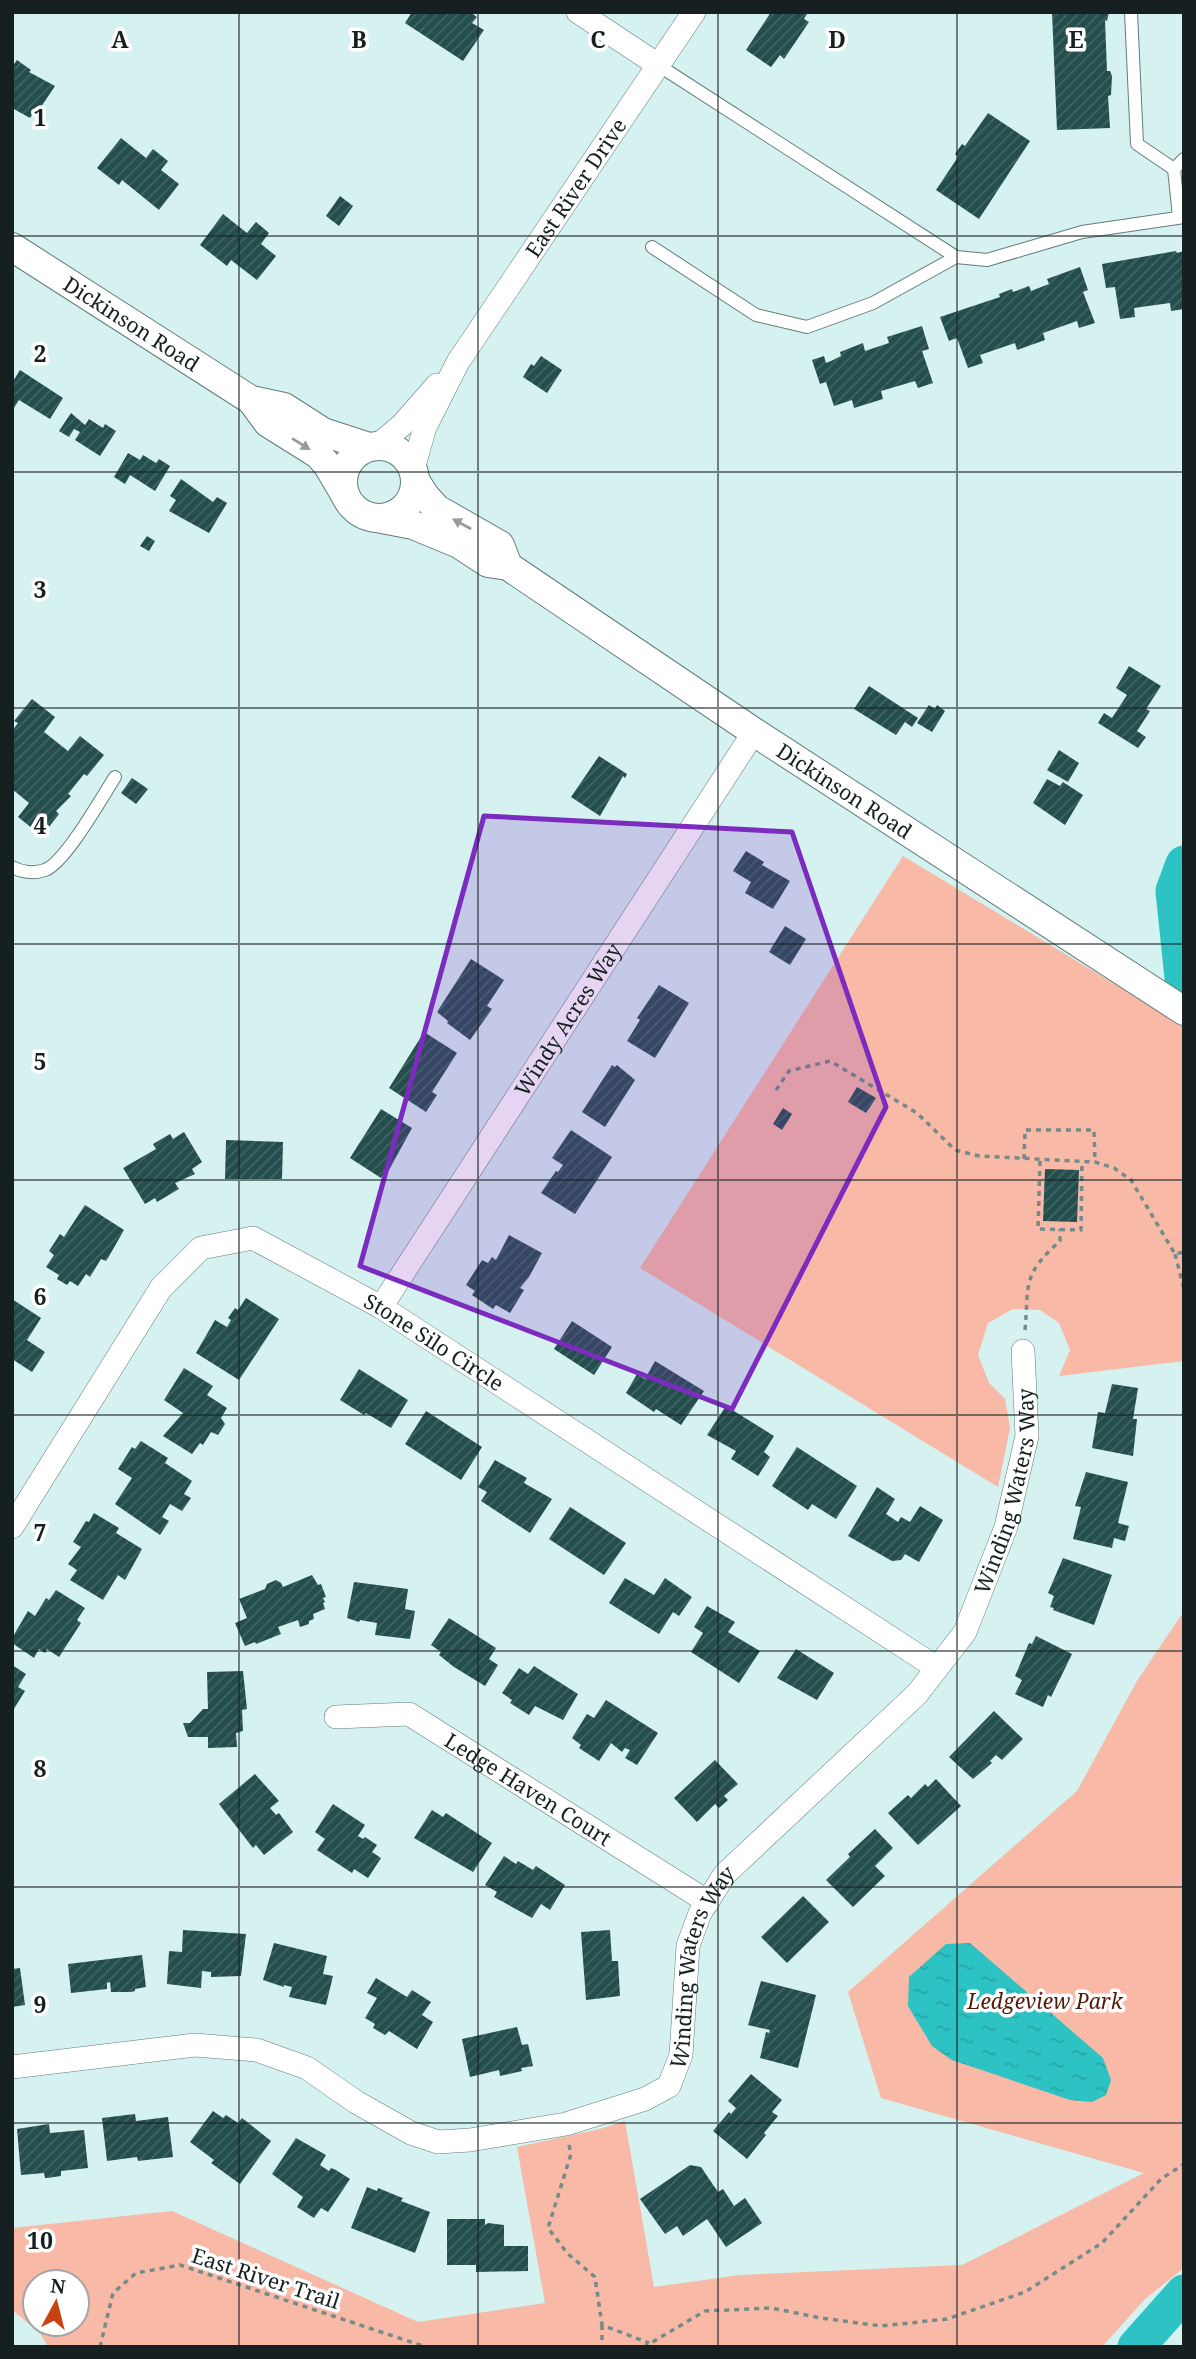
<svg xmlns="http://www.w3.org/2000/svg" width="1196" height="2359" viewBox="0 0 1196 2359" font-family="'Noto Serif',serif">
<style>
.green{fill:#f8b9a6;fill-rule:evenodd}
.water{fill:url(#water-ripples)}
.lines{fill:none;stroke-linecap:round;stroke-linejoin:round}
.river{stroke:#2dc2c3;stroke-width:37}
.building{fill:url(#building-hatch)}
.service-casing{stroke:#637c7c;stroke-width:14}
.minor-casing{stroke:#637c7c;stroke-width:24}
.tertiary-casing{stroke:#637c7c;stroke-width:30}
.path{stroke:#768a89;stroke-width:3.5;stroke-dasharray:5 5;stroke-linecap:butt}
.service{stroke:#fff;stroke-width:12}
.minor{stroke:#fff;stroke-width:23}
.tertiary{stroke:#fff;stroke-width:28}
.oneway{fill:#969b9b}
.marked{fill:#7b2cbf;fill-opacity:0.2;stroke:#7b2cbf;stroke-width:5;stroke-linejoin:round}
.grid{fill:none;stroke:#162020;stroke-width:2;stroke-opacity:0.55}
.labels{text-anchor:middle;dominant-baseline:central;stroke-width:7;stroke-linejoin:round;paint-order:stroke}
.street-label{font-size:21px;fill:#162020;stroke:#fff}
.park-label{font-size:21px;font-style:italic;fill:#521a08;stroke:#fff}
.grid-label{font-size:23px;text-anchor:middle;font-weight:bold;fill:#162020;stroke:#fff;stroke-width:7;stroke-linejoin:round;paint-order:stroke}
</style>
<defs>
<pattern id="water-ripples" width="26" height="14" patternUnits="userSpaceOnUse" patternTransform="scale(1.75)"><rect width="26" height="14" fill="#2dc2c3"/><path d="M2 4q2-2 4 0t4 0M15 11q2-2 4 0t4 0" fill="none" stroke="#27a6a7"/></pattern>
<pattern id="building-hatch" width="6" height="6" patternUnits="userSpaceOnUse" patternTransform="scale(1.75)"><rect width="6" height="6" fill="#244e4e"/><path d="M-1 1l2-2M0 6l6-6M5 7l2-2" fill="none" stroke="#426464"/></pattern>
</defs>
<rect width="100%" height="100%" fill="#d5f1f0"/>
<g class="green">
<path d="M903,856l281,170v335l-125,15 11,-26 -11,-27 -19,-13 -27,-1 -25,14 -10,32 11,28 16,16 5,29 -12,59 -358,-219z"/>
<path d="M1184,1611v657l-39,31 -43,48h-1054l-8,-14 -28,-23v-82l160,-17 246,111 127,-19 -28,-156 83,-18 25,-8 29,166 86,-12 222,-10 182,-92 -263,-75 -33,-106 229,-201 60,-110zM35,2282h42v42h-42z"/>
</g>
<path class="water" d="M970,1943l133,115 8,22 -5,15 -14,7 -22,-2 -118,-40 -20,-14 -24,-40 1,-29 37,-33z"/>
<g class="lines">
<g class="river">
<path d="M1184,864l-10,27 10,96"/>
<path d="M1136,2347l48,-54"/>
</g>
</g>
<g class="building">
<path d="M412,12h58l7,5 -5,6 12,7 -21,31 -58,-38z"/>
<path d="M771,12h37l-4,7 5,3 -25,37 -4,-4 -9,12 -25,-17z"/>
<path d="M1052,12h57l-2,9 -2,-1 2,51h3l2,5 -1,19 -3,1 2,32 -53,2z"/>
<path d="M17,60l14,10 -2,2 26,14 -16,24 -2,-2 -7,10 -18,-10v-41z"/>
<path d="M988,113l42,28 -51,78 -43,-29 22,-33 -3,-3 7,-10 3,2z"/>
<path d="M121,138l25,20 7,-9 15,12 -7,9 18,14 -20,26 -37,-30 -3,5 -22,-17z"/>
<path d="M340,196l13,10 -14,20 -13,-10z"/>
<path d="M223,214l24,19 9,-11 13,11 -8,11 15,12 -19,24 -26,-20 -4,6 -27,-21z"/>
<path d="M1176,251l1,2 7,-2v58l-13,2 -1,-8 -36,5 1,9 -15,2 -5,-32 -9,1 -4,-24z"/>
<path d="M1080,267l8,23 -5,2 12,31 -16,5 -2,-7 -34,12 2,7 -28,10 -2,-7 -35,12 3,8 -15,5 -11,-30 -8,3 -9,-24 60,-20 -1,-3 13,-5 1,3 16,-6 2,5 18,-7 -2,-5z"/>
<path d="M922,326l7,23 -7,2 11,32 -15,5 -3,-7 -34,10 2,8 -29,9 -2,-8 -18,6 -8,-24 -6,2 -8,-24 12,-4 2,7 5,-2 10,-5 -1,-4 23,-9 2,8 24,-8 -2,-6z"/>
<path d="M541,356l21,14 -15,23 -24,-16 8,-13 3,2z"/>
<path d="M20,370l43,28 -13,21 -31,-19 -7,11v-28z"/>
<path d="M71,413l14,12 4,-6 14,9 2,-4 11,7 -16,25 -25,-16 5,-8 -6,-3 -5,8 -10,-6z"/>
<path d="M128,453l12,7 3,-5 13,8 3,-4 11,7 -15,25 -25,-16 -5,9 -11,-7z"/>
<path d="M181,479l32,23 4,-5 10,6 -18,30 -40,-22 7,-11 -6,-4z"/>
<path d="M147,536l8,5 -6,10 -9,-5z"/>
<path d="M1129,666l32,20 -15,23 4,2 -13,20 9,6 -8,11 -40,-25 6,-10 8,5 15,-23 -11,-7z"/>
<path d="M869,686l49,32 -6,9 -7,-5 -9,13 -42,-26z"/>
<path d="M32,699l23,18 -11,15 24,19 12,-15 24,19 -17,21 -3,-2 -16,20 3,2 -15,15 3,3 -17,22 -24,-19 11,-14 -17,-14v-58l6,-8 -4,-2z"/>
<path d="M929,705l6,4 2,-4 8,6 -13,21 -15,-9z"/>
<path d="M1059,750l20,13 -11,19 -21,-12z"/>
<path d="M599,756l28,18 -2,4 -2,-2 -23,40 -29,-19z"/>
<path d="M132,778l16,11 -12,15 -15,-11z"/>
<path d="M1047,779l13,7 3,-4 20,13 -18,30 -32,-22z"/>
<path d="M746,851l18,11 -2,3 28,16 -17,28 -28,-16 6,-11 -18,-11z"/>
<path d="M785,926l21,13 -16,26 -21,-13z"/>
<path d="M471,959l33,21 -17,26 5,3 -22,31 -23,-17 1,-2 -11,-9z"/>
<path d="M659,985l30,18 -34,55 -28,-17 13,-21 -3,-2z"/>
<path d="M424,1032l33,21 -25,39 5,3 -11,17 -37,-24z"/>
<path d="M612,1065l3,2 2,-2 18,15 -30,47 -23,-15z"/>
<path d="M857,1087l19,11 -10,15 -18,-11z"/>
<path d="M783,1108l9,6 -10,16 -9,-6z"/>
<path d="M381,1109l31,19 -23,42 -3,-1 -5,9 -31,-20z"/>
<path d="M571,1130l41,27 -37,57 -34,-21 15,-22 2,1 5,-7 -11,-7z"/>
<path d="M184,1132l18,30 -10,7 3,5 -20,9 4,6 -22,13 -2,-4 -10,6 -22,-36 33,-19 -3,-5 17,-10 3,5z"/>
<path d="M226,1140l57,2 -1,37h-57z"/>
<path d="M1045,1169l34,1 -2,52 -34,-1z"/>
<path d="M85,1205l39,25 -16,28 -2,3 -5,-2 -11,18 -4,-3 -8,12 -8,-5 -3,4 -10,-6 2,-4 -13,-8 8,-12 -5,-4 11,-17 4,3z"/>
<path d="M509,1235l33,18 -13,24 -9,11 4,2 -14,23 -14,-8 -3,4 -21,-14 3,-4 -9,-6 16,-25 6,3 4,-6 4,3z"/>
<path d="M246,1298l33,21 -40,61 -43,-27 19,-33 12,7 4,-7 -3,-2 7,-10 3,2z"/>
<path d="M12,1299l29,19 -14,22 18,12 -13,20 -20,-13z"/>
<path d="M572,1321l40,26 -18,28 -40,-26z"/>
<path d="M655,1361l49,30 -23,34 -25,-16 -2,3 -28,-19 11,-19 8,5z"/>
<path d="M184,1368l29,18 -6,9 20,13 -6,10 4,6 -7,11 -7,-3 -8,13 -3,-2 -8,11 -29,-18 20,-23 -19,-13z"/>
<path d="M359,1369l49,31 -17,28 -25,-15 -2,2 -24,-15z"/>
<path d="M1112,1384l26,4 -5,31h4l-4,37 -41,-8 6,-36 7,1z"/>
<path d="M726,1406l48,30 -10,16 6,5 -12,19 -27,-17 5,-8 -29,-16z"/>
<path d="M426,1411l56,36 -21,33 -56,-36z"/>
<path d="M141,1441l27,17 -3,5 27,18 -8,13 7,4 -9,13 -12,-7 -8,13 7,4 -9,14 -45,-31 17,-26 -14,-9 14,-22 3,2z"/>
<path d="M797,1447l60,39 -21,33 -24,-15 -4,6 -36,-24z"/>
<path d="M495,1460l32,18 -3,5 28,16 -22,34 -49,-32 6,-9 -9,-5z"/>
<path d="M1086,1472l42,10 -10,41 11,3 -4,15 -11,-3 -2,10 -39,-9 8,-32 -6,-1z"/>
<path d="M877,1487l18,12 -9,15 12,8 3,-5 9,5 10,-16 23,14 -24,42 -14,-8 -4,6 -9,1 -44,-25z"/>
<path d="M570,1507l56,36 -22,32 -55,-36z"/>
<path d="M94,1513l25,15 -3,5 26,16 -17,31 -7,-5 -15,25 -33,-20 7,-10 -9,-6 13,-17 -8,-5 13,-21 3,1z"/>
<path d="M1063,1558l49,17 -18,50 -41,-15 1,-2 -4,-1 4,-11 -6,-3z"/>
<path d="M312,1575l6,10 3,-1 5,13 -3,1 2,4 -2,1 2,6 -12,5 1,5 -5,2v3l-9,3 -2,-7 -20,7 3,7 -25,10 -1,-2 -10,4 -10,-23 12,-5 -8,-19 26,-10 2,-5 9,-4 5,3 2,4z"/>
<path d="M625,1578l29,17 11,-17 27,19 -13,19 -6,-4 -14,22 -50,-31z"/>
<path d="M354,1582l54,7 -3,20 10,2 -5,28 -35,-4 2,-12 -17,-3 -1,2 -12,-4z"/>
<path d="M56,1590l29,18 -8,12 4,3 -22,34 -12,-8 -2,4 -6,-4 -5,9 -22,-15v-5l16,-27 7,5 11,-18 3,2z"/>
<path d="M707,1606l28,16 -7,10 32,19 -21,32 -48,-31 12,-19 -9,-6z"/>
<path d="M449,1618l47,30 -7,11 9,6 -13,21 -31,-19 -15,-12 2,-3 -10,-7z"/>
<path d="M1036,1636l36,18 -21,43 -3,-2 -5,12 -28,-13 7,-14 -7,-4 14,-33 3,1z"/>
<path d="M796,1649l38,24 -17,27 -40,-22z"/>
<path d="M12,1665l14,9 -8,13 7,4 -13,21z"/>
<path d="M534,1666l44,28 -15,26 -28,-14 -6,9 -19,-12 2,-3 -10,-7 17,-25 9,6z"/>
<path d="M243,1671l4,38 -5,1 1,21 -7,2 1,14 -29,1v-11h-20l-5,-14h7l13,-14h5l-1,-37z"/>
<path d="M606,1700l52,33 -21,32 -12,-7 5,-8 -5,-2 -3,4 -11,-9 -12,18 -20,-13 2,-3 -9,-7 15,-24 7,4z"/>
<path d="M994,1711l29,28 -21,21 -6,-5 -6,6 2,2 -19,16 -24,-22z"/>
<path d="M715,1760l23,24 -14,12 4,4 -9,8 -4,-4 -18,18 -23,-24z"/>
<path d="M255,1774l24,27 -9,7 6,7 3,-2 14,19 -29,23 -8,-10 -3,3 -34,-44z"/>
<path d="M936,1779l25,27 -43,39 -30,-32 20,-18 3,3 14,-14 3,3z"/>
<path d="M333,1804l32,21 -7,11 5,3 2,-2 12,8 -5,7 9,6 -13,20 -14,-9 -2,4 -35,-23 8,-11 -10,-7z"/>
<path d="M432,1810l11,7 3,-4 46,30 -19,29 -59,-34z"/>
<path d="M875,1829l18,19 -18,18 10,10 -32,31 -27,-27 24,-23 -2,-3z"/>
<path d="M504,1856l12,8 2,-3 15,9 3,-4 29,19 -15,25 -9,-6 -9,14 -38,-21 3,-5 -12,-7z"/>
<path d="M803,1896l26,26 -42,41 -26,-26z"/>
<path d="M183,1930l63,4 -5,42 -30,1v-5l-9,-1 -1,17 -34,-4 2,-33 13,1z"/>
<path d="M610,1930l2,31h6l2,35 -34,4 -5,-68z"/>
<path d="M274,1943l53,13 -4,18 10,2 -7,29 -37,-8 3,-10 -8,-2v2l-21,-7z"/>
<path d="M142,1955l4,32 -11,2v2l-4,1h-20l-1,-10 -3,1v6l-36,4 -3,-29z"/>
<path d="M20,1968l5,37 -13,2v-38z"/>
<path d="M376,1978l31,19 5,-7 19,12 -9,13 11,7 -16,27 -28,-18 -4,4 -12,-7 2,-4 -10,-6 12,-20 -10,-5z"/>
<path d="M761,1981l55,14 -18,73 -38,-10 6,-26 3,1 1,-3 -22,-5z"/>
<path d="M517,2027l5,18 6,-1 5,22 -12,2 1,3 -22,5 -1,-6 -29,7 -8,-38z"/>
<path d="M751,2074l31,26 -10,12 6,4 -14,17 2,2 -19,24 -34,-28 16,-19 2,2 5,-6 -8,-7z"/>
<path d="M213,2111l10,7 3,-3 12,8 4,-5 29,23 -31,43 -29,-21 3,-3 -24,-18z"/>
<path d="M135,2114l1,7 32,-4 5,40 -35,4 -1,-4 -30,4 -5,-43z"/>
<path d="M49,2124l1,9 34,-3 4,38 -27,3v5l-14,2h-2l-1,-5 -23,2 -4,-46z"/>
<path d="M296,2138l30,17 -6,10 9,6 2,-3 5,2 14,9 -22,33 -7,-4 -7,10 -17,-11 6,-10 -31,-23z"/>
<path d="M690,2165l11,2 17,25 5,-3 11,17 11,-8 17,25 -36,24 -19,-28 -24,17 -6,-10 -12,8 -25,-35z"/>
<path d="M367,2187l10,4 1,-3 22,9 3,1 -2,3 29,11 -15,41 -64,-25z"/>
<path d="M447,2219h38v6l3,-2 16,2v21h24v25l-52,1v-7h-29z"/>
</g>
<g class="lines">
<g class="service-casing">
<g id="service">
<path d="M1131,12l6,132 37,25"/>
<path d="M658,65l298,192 31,3 95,-28 102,-15"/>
<path d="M1179,217l-5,-48 10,-10"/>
<path d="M652,247l104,68 51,12 66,-24 83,-46"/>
<path d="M12,867c9,5 22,7 33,3 20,-7 57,-73 70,-93"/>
</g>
</g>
<g class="minor-casing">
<g id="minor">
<path d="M578,12l80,53"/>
<path d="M377,446l25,-21 35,-40"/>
<path id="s1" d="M413,469l12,-42 33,-65 236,-350"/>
<path id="s2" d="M381,1307l373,-575"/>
<path id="s3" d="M12,1527l149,-239 40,-40 52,-10 128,69 556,361"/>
<path id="s4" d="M336,1717l73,-3 299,188"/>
<path id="s5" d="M12,2067l183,-22 62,5 50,18 49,34 55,31 27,9 32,-2 96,-16 79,-25 24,-13 12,-31 7,-109 12,-33 25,-39 192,-180 48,-62 41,-105 21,-91 -4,-85"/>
</g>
</g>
<g class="tertiary-casing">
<g id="tertiary">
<path id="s6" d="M12,247l239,153 33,7 39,25 46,15"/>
<path d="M251,400l17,23 51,32 9,11 17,29"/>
<circle cx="379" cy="482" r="36"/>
<path d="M415,480l10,16 12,13 63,36 8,21"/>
<path id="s7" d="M377,518l36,7 46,19 29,19 20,3 246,166 430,279"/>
</g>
</g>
<g class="path">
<path d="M776,1090l13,-19 41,-10 87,52 38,37 24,6 116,6 19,6 17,12 44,74 9,-2"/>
<path d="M1024,1159l1,-29h69l1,32"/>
<path d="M1040,1161l-2,68 43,1 1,-69"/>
<path d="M1175,1254l9,35"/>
<path d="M1025,1330c4,-47 -3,-55 35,-89v-12"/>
<path d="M569,2145l2,9 -23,74 19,25 28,24 7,48 47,18"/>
<path d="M602,2325v22"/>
<path d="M100,2347l13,-54 23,-20 44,-8 246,82"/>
<path d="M644,2347l61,-36 66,-3 50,10 60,8 66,-7 78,-27 77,-49 59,-64 23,-15"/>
</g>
<use href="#service" class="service"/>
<use href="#minor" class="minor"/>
<use href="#tertiary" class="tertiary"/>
</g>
<defs><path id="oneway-solid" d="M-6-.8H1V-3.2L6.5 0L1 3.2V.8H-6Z" transform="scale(1.75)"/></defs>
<g class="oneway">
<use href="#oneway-solid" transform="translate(301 444) rotate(32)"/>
<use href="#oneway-solid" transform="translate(462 524) rotate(-151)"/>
</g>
<path class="marked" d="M484,816l308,16 94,275 -154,302 -372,-143z"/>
<path class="grid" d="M239,12v2335M478,12v2335M718,12v2335M957,12v2335M12,236h1172M12,472h1172M12,708h1172M12,944h1172M12,1180h1172M12,1415h1172M12,1651h1172M12,1887h1172M12,2123h1172"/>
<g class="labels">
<g class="street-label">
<text stroke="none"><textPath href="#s1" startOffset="327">East River Drive</textPath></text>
<text stroke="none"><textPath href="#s6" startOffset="142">Dickinson Road</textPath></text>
<text stroke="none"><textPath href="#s7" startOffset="546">Dickinson Road</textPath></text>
<text stroke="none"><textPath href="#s2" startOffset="343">Windy Acres Way</textPath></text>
<text stroke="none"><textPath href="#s3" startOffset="600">Stone Silo Circle</textPath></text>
<text stroke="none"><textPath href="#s5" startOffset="1404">Winding Waters Way</textPath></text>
<text stroke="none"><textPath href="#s4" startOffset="214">Ledge Haven Court</textPath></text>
<text stroke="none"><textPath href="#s5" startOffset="816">Winding Waters Way</textPath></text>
<text transform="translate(266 2278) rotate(18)">East River Trail</text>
</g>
<g class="park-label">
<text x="1045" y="2001">Ledgeview Park</text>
</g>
</g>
<g class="grid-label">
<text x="120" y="48">A</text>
<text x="359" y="48">B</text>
<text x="598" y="48">C</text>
<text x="837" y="48">D</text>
<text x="1076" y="48">E</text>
<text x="40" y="126">1</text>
<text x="40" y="362">2</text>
<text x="40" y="598">3</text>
<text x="40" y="834">4</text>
<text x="40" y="1070">5</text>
<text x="40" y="1305">6</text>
<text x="40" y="1541">7</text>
<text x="40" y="1777">8</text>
<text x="40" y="2013">9</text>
<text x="40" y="2249">10</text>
</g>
<rect width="1196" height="2359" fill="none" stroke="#162020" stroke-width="28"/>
<g transform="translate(56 2303) rotate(7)"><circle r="33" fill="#ffffff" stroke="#a2a6a6" stroke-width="2"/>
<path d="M0-5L12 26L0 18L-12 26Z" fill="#ca430f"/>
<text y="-10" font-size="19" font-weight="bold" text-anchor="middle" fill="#162020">N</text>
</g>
</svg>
